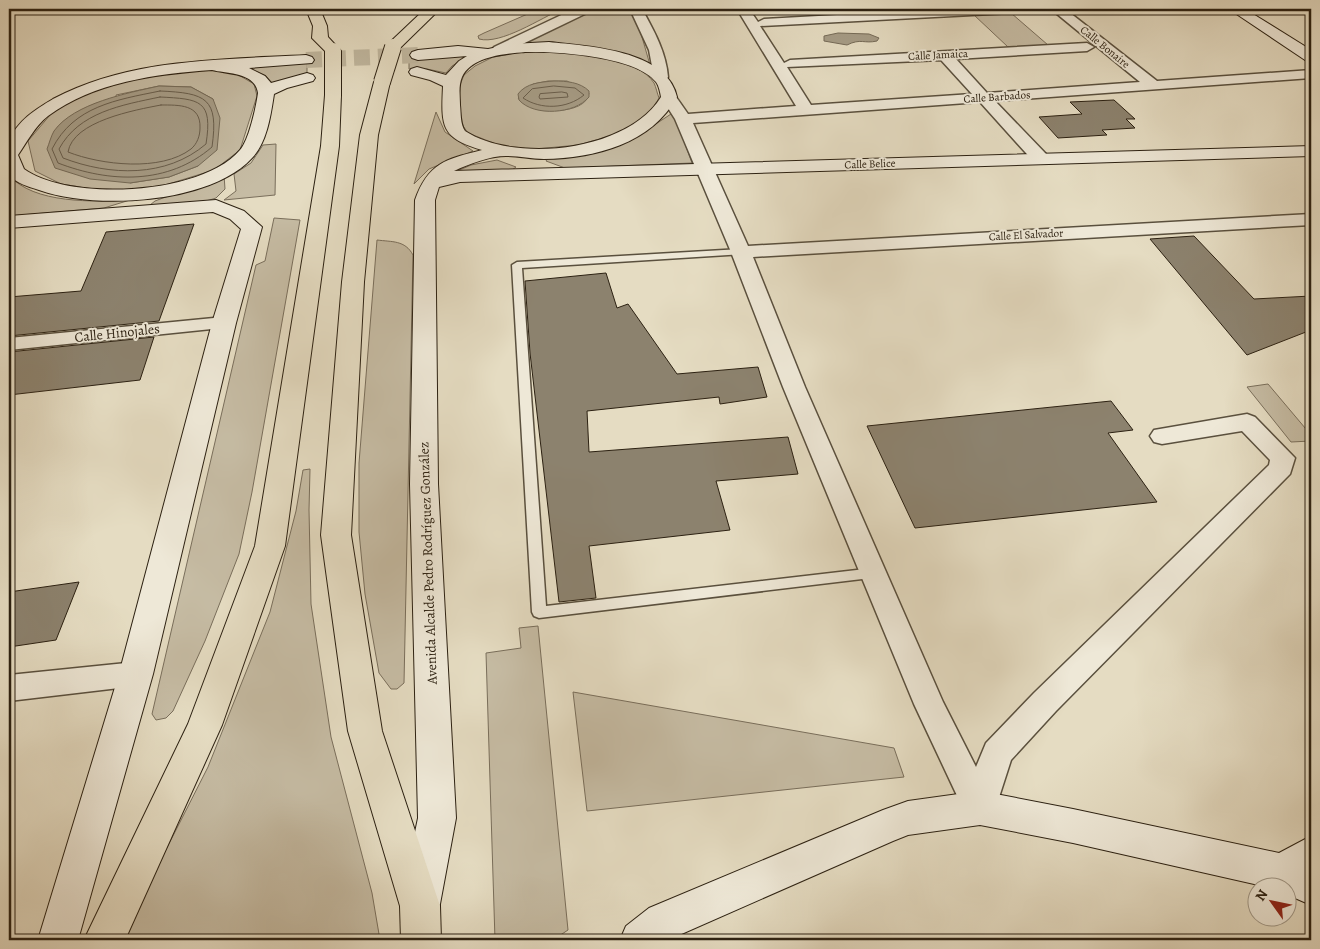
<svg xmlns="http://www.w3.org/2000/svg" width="1320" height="949" viewBox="0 0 1320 949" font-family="Alegreya,serif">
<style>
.green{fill:#c6bca4;stroke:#796e5b;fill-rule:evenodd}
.water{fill:#a69c86;stroke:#756b58}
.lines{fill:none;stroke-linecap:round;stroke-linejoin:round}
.shore{stroke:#695e4c;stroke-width:1}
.building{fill:#8c826e;stroke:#2c2112}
.secondary-tunnel{stroke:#c0b79f;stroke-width:16;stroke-dasharray:16 8;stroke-linecap:butt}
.lane-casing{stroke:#5a503e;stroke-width:3}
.street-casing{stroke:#5a503e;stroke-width:3}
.secondary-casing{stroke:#2c2112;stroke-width:2}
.primary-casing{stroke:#2c2112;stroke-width:2}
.highway-casing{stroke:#2c2112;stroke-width:2}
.lane{fill:#eee8d7;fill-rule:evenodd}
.street{fill:#eee8d7;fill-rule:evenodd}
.secondary{fill:#eee8d7;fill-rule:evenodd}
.primary{fill:#e5dcc2;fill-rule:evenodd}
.highway{fill:#e5dcc2;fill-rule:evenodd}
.highway-bridge-casing{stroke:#2c2112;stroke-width:18;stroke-linecap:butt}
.highway-bridge{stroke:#e5dcc2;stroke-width:16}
.labels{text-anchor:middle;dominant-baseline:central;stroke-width:4;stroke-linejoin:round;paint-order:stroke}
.far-street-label{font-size:11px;fill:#2c2112;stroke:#eee8d7}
.street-label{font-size:14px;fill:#2c2112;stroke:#eee8d7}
</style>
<rect width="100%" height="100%" fill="#e5dcc2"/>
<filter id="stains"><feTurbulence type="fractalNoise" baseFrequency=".004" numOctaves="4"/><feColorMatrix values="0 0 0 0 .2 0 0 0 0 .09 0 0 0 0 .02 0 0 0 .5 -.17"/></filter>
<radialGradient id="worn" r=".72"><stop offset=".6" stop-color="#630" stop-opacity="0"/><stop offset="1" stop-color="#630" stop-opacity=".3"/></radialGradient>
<g class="green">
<path d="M539,9h23c-21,9 -61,36 -83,30l-1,-3 6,-3z"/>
<path d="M592,9h39l9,21 10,35 -131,-21z"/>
<path d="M1011,13l37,32 -40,2 -34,-32z"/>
<path d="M555,51c27,2 83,7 99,32 2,4 3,10 5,15l-9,15 -29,20 -43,12 -42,4 -35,-3 -33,-13 -7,-10 -3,-33 6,-15 11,-9 18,-9 27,-5zM548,81h19l22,12c-2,23 -60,22 -71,5l15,-14z"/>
<path d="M459,54l6,4 -13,8 -6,7 -19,-4h-18v-11z"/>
<path d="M307,63v11l-35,9 -6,-7 -25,-9z"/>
<path d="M205,69l32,5 17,10 3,12 -17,54 -26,20 -52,16 -51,6 -50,-8 -26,-13 -7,-30 28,-33 43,-21 50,-13zM159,86l32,1 22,12 -15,67 -29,11 -39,6 -14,-88z"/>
<path d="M436,112l9,20 28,19 -44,18 -15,15z"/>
<path d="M671,114l4,2 17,47 -127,5 -19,-7 2,-3 59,-10 23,-7z"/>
<path d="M276,144l-1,51 -51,5 12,-9 -2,-17 17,-11 12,-18z"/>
<path d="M497,160l19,7 -4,3 -57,2 16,-7z"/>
<path d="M9,175c24,29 86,27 121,25l-26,8 -95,8z"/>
<path d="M224,175l1,14 -9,9 -13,4 -53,3 5,-4z"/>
<path d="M274,218l26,2 -48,272 -13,62 -34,87 -32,70 -7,7 -10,2 -4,-6 104,-449 9,-4z"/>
<path d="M377,240c15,2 28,0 36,15l-9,428 -7,6h-6l-12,-16 -14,-79 -6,-62v-69z"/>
<path d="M1268,384l43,51v6l-20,1 -44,-55z"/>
<path d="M310,469l-1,41 2,94 20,133 41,156 8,47h-260l88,-173 62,-155 26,-101 7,-41z"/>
<path d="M538,626l30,304 -15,10h-58l-9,-287 35,-5 -2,-20z"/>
<path d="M573,692l321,56 10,29 -317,34z"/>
</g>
<g class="water">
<path d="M838,33l31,1 10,4 -2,3c-13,3 -16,-3 -30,4l-23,-4v-5z"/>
<path d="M554,81c12,0 26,1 35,10v6c-14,17 -55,20 -70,3l-1,-6c8,-11 23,-12 36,-13z"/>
<path d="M159,86l32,1 22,12 7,19 -3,32 -19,16 -29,11 -39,6 -40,-4 -35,-11 -8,-19c2,-5 4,-13 7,-18 20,-28 74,-38 105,-45z"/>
</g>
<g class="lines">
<g class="shore">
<path d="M554,86l21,2 9,7c-17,14 -43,15 -61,3l9,-9z"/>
<path d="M160,91c46,2 59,7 52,56 -44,38 -102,36 -154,16l-6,-14c22,-43 64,-49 108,-58z"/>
<path d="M562,92l5,1 1,4 -28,2 -1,-2 1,-3z"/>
<path d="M160,97c40,2 53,3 46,47 -40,34 -96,32 -143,14l-4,-9c20,-37 63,-44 101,-52z"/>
<path d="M161,105c18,0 40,-1 39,23 0,8 -3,16 -9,21 -30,23 -90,16 -123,3 5,-31 67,-42 93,-47z"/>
</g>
</g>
<g class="building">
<path d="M1114,100l21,19h-9l9,9 -33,2 5,5 -49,3 -19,-21 43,-3 -12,-12z"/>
<path d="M194,224l-35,97 -150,15v-39l72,-6 25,-59z"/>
<path d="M1194,236l60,63 57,-3v34l-64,25 -97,-116z"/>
<path d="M606,273l11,35 11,-4 49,70 81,-7 9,30 -47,7 -1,-7 -132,14 2,41 199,-15 10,37 -82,7 14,49 -141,16 7,52 -37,4 -29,-249 -5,-72z"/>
<path d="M154,337l-14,43 -131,15v-43z"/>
<path d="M1111,401l22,29 -25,3 49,69 -242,26 -48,-102z"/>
<path d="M79,582l-23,58 -47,7v-55z"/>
</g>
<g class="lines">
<path class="secondary-tunnel" d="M306,60l112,-5"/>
<g class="lane-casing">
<path id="lane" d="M741,249l5,3 -2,2 -222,14 24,338 328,-38 5,1 2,4 -2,4 -340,41 -5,-2 -2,-4 -20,-347 5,-3z"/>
</g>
<g class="street-casing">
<g id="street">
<path d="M574,9h16l-1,3 -85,41h-10l-2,-3 2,-3z"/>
<path d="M630,9h12c12,22 24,43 26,68l-2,3h-10l-2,-3 -5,-27z"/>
<path d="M737,9h12l9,13 6,-3 182,-10h71l-6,4 -251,13 24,37 6,-3 297,-17 7,4 -7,4 -131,8 31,34 153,-11 -89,-73h14l92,72 154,-11v8l-316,23 52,54 2,4 -2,4h-12l-55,-61 -287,21 55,123 563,-32v11l-558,32 52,130 138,315 33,65 10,-24 48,-50 235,-228 1,-5 -28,-29 -80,13 -8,-2 -4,-6 4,-6 93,-16 8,3 40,41 -5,16 -234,237 -45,49 -19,59 -12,4 -12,-4 -54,-115 -131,-317 -52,-135 -56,-133 -14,-22 3,-3h10l14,20 108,-8zM941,60l31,34 -161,11 -24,-38z"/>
<path d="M224,317l7,2 4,4 -4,4 -222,23v-12z"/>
<path d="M136,662l11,3 4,9 -4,9 -11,3 -127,15v-26z"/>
</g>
</g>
<g class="secondary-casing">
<g id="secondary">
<path d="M1229,9h16l66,41v12l-6,-2z"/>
<path d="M549,42c39,4 118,8 128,55 -26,47 -82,61 -133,62 -13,0 -25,-3 -38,-3 -16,0 -37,8 -52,15l857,-25v10l-851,26 -21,5 -4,13 3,284 18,334 -16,86 -6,14 -14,6 -14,-6 -6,-14 18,-86 -8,-334 5,-284c13,-37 31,-41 67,-50 -41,-12 -41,-23 -39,-64l-13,-6 -19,-5 -2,-3 2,-3 6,-2 29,8 13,-14 8,-5 -49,4 -6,-2 -2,-3 2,-3 6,-2 40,-4 30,3 24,-5zM525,52c31,-1 111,4 131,30 3,4 4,10 5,15 -33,54 -145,67 -196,34 -5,-7 -4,-17 -5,-26 0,-9 -2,-19 2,-28 10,-21 43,-23 63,-25z"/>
<path d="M306,55l6,2 2,3 -2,3 -63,5 16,8 6,7 36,-10 6,2 2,3 -2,3 -26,7 -13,6c-3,20 -7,49 -22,64 -42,46 -158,52 -213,32 -10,-3 -23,-7 -30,-15 0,-10 -3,-26 0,-34 8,-20 27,-32 44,-42 77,-41 168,-39 253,-44zM212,70c15,4 43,2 46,23 -2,14 -9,47 -18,57 -38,45 -170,52 -216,19l-6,-14c9,-13 17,-29 30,-39 46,-34 108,-42 164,-46z"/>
<path d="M216,200l28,11 18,16 -26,96 -83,351 -75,266h-40l81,-266 93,-351 29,-94 -11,-10 -17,-7 -204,16v-12z"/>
<path d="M980,791l93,18 206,44 32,-17v69l-23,-10v-9h-25l-190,-43 -93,-18 -72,10 -15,6 -216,95 -5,4h-52l6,-14 23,-18 234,-98 25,-9z"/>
</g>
</g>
<g class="primary-casing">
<path id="primary" d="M420,886l14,6 6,14 1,34h-40l-1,-34 6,-14z"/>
</g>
<g class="highway-casing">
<g id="highway">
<path d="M306,9h14l7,17 1,11 13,14 -3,3h-10l-16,-16 1,-12z"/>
<path d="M425,9h15l-42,41h-10l-3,-3 3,-3z"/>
<path d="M382,77l6,2 2,3 -12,53 -14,147 -13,253 31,196 58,175 -6,14 -14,6 -14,-6 -6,-14 -52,-175 -27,-196 21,-253 18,-147 14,-53 2,-3z"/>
<path d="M333,90l6,1 2,4 -2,51 -54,400 -63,179 -97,215h-41l104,-216 67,-178 66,-400 4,-51 2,-4z"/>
</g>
</g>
<use href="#lane" class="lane"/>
<use href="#street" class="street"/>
<use href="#secondary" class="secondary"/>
<use href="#primary" class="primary"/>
<use href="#highway" class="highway"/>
<g class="highway-bridge-casing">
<g id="highway-bridge">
<path d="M333,51v44"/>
<path d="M382,82l11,-35"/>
</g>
</g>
<use href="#highway-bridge" class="highway-bridge"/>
</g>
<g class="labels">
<g class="far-street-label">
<text transform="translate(1105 47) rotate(39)">Calle Bonaire</text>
<text transform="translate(938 55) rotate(-3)">Calle Jamaica</text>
<text transform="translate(997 97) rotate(-4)">Calle Barbados</text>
<text transform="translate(870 164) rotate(-2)">Calle Belice</text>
<text transform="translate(1026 235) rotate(-3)">Calle El Salvador</text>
</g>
<g class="street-label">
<text transform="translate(117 333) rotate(-6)">Calle Hinojales</text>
<text transform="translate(428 563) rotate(-92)">Avenida Alcalde Pedro Rodríguez González</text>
</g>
</g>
<rect width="1320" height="949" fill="none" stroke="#e5dcc2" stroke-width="30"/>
<rect x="10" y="10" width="1300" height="929" fill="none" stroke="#2c2112" stroke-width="2.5"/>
<rect x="15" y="15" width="1290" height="919" fill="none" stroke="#2c2112"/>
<g transform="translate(1272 902) rotate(303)"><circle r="24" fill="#eee8d7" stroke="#a09888"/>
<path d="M0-4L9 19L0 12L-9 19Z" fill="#8f2418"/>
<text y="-8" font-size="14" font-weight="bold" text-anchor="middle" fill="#2c2112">N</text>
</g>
<rect width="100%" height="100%" filter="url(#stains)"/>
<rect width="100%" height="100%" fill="url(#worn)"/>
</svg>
